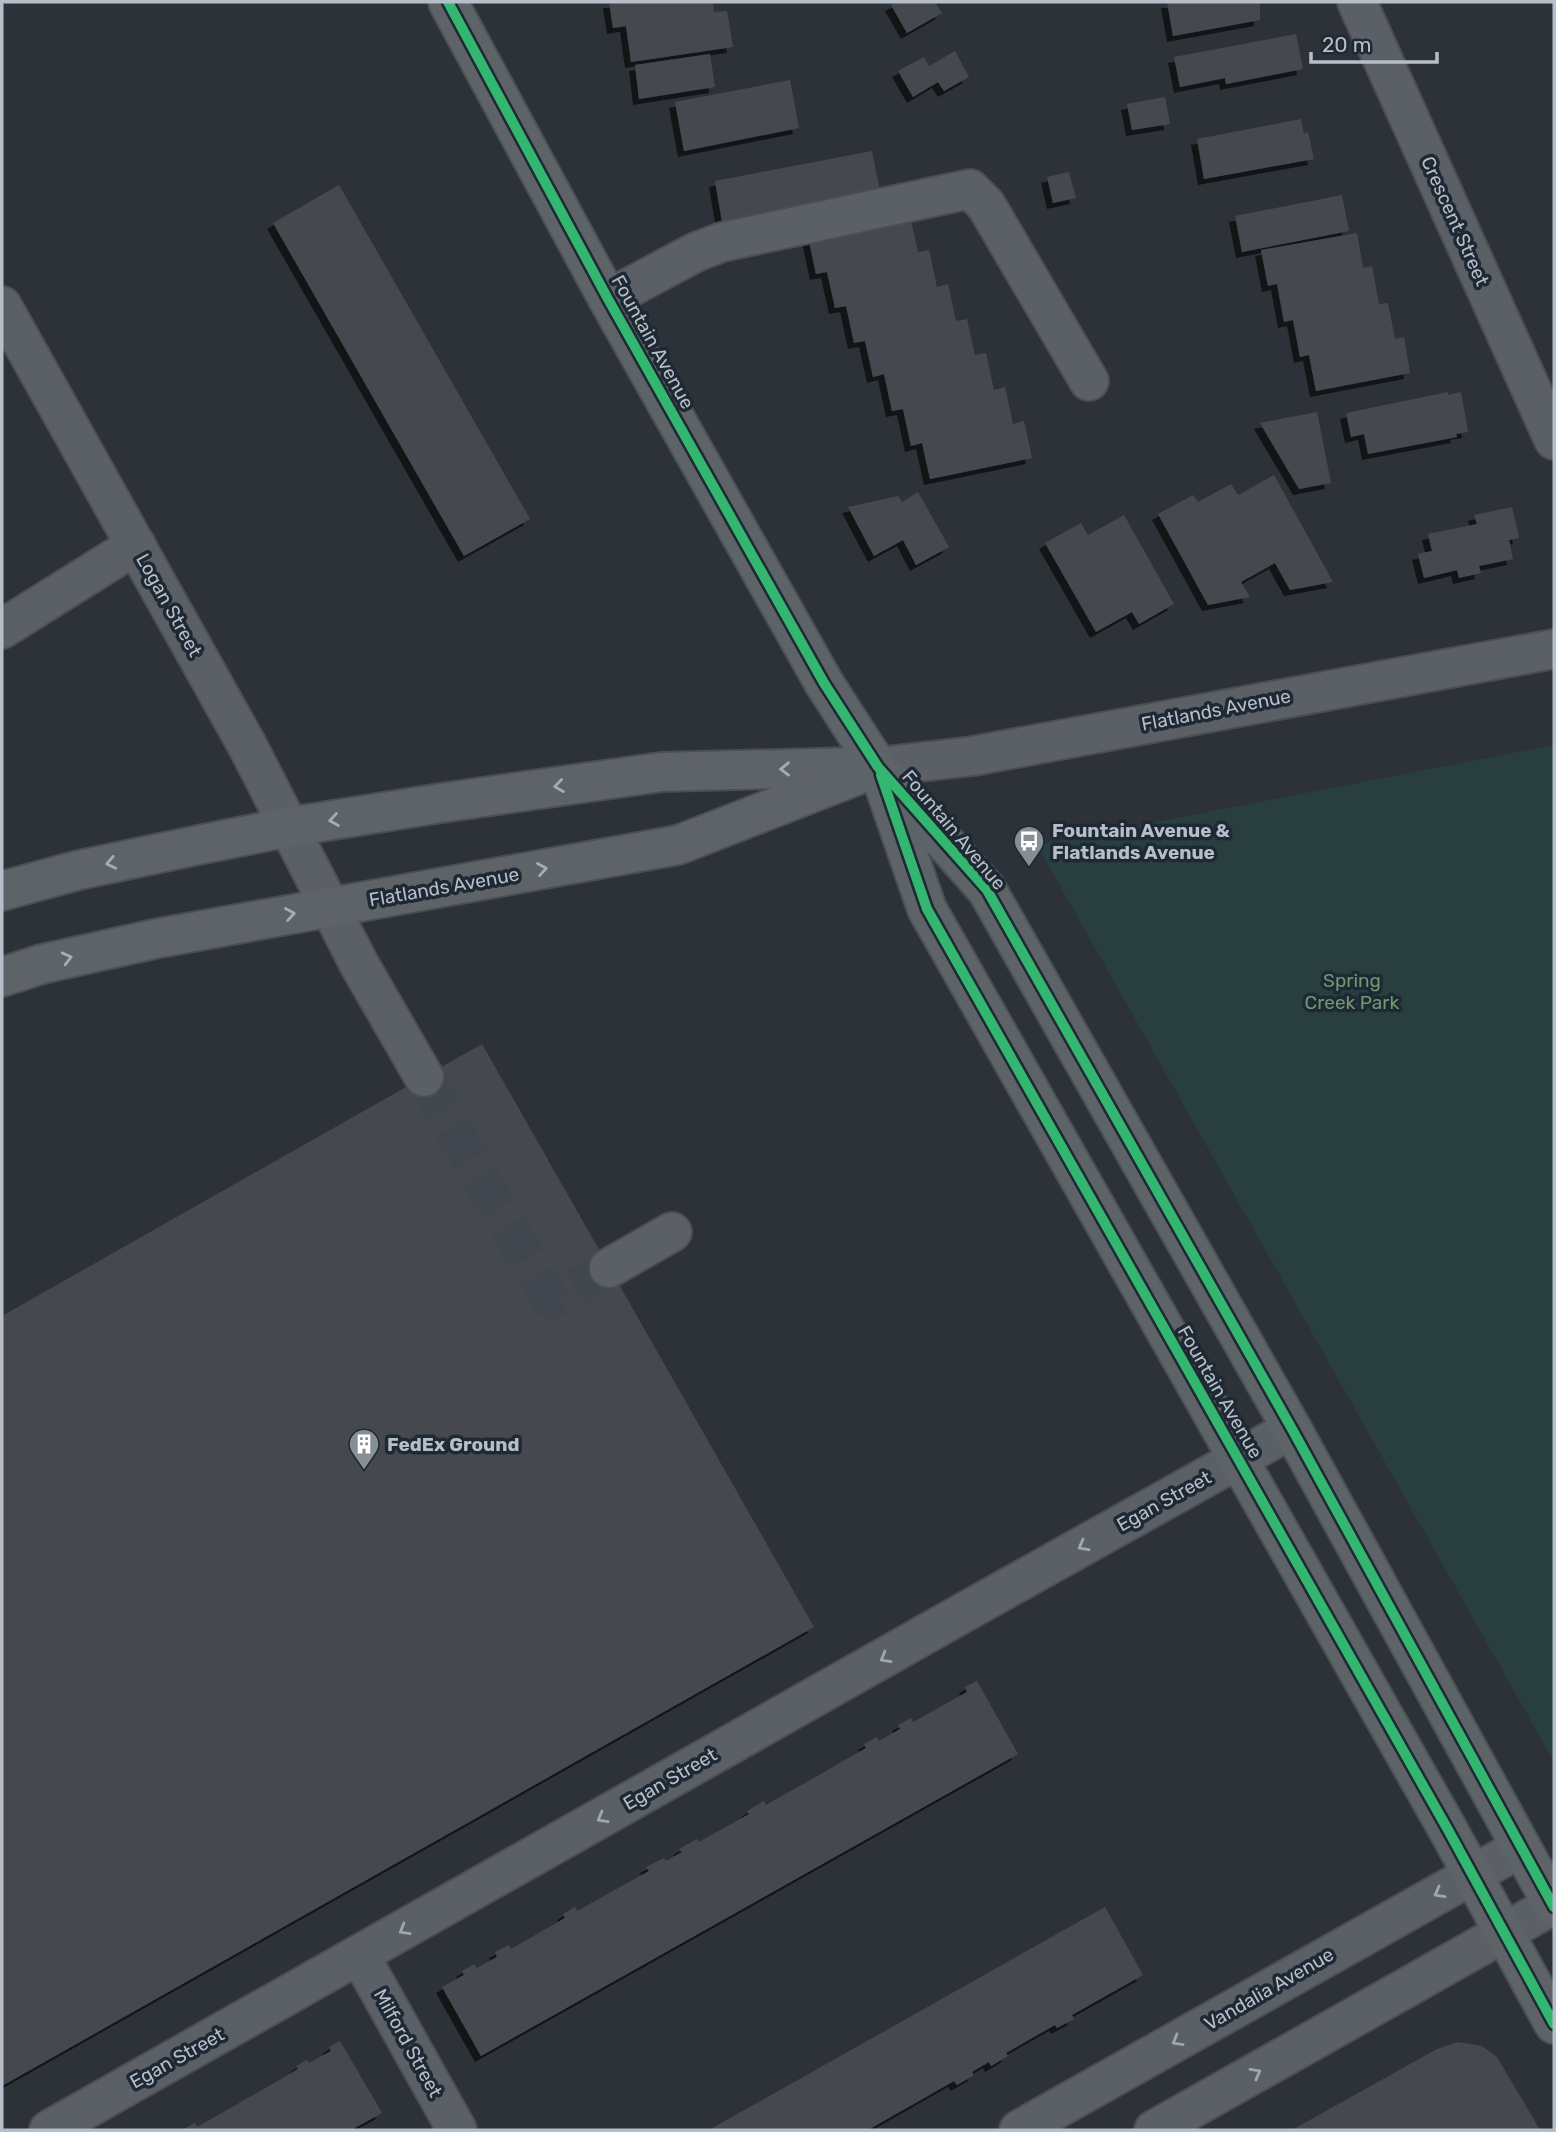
<svg xmlns="http://www.w3.org/2000/svg" width="1556" height="2132" viewBox="0 0 1556 2132" font-family="Rubik,sans-serif">
<style>
.green{fill:#293f3f}
.building{fill:#454a50;filter:url(#shadow)}
.lines{fill:none;stroke-linecap:round;stroke-linejoin:round}
.minor-tunnel{stroke:#41474e;stroke-width:38;stroke-dasharray:38 19;stroke-linecap:butt}
.minor-casing{stroke:#4a4e53;stroke-width:42}
.major-casing{stroke:#4a4f55;stroke-width:42}
.minor{stroke:#5b6067;stroke-width:38}
.major{stroke:#5e6368;stroke-width:38}
.cycleway-casing{stroke:#1f2933;stroke-width:15}
.cycleway{stroke:#33b770;stroke-width:10}
.oneway{stroke:#a4adb6}
.oneway2{stroke:#9fa7b0}
.labels{text-anchor:middle;dominant-baseline:central;stroke-width:7;stroke-linejoin:round;paint-order:stroke}
.street-label{font-size:19px;fill:#b6bfc9;stroke:#1f2933}
.poi-label{font-size:19px;font-weight:bold;fill:#b6bfc9;stroke:#1f2933;text-anchor:start}
.park-label{font-size:19px;fill:#6e9973;stroke:#1f2933}
</style>
<defs>
<filter id="shadow"><feDropShadow dx="-6" dy="6" stdDeviation="0" flood-color="#0009"/></filter>
</defs>
<rect width="100%" height="100%" fill="#2c3238"/>
<path class="green" d="M1554,745v1017l-517,-917z"/>
<g class="building">
<path d="M609,2h104l1,10 13,-1 6,36 -102,15 -5,-36 -13,2z"/>
<path d="M897,2h38l7,11 -35,20 -16,-28z"/>
<path d="M1167,2h93v18l-87,16z"/>
<path d="M1296,34l7,35 -77,15 -1,-6 -45,9 -6,-30z"/>
<path d="M955,51l14,26 -25,14 -6,-9 -25,15 -15,-26 26,-14 5,9z"/>
<path d="M710,54l5,33 -76,12 -4,-34z"/>
<path d="M790,80l9,48 -115,23 -9,-49z"/>
<path d="M1165,97l5,27 -38,6 -5,-26z"/>
<path d="M1301,119l3,15 4,-2 6,27 -110,20 -7,-40z"/>
<path d="M872,151l8,41 -158,30 -7,-41z"/>
<path d="M1069,172l7,26 -23,5 -6,-26z"/>
<path d="M339,185l191,334 -66,37 -191,-333z"/>
<path d="M1342,195l7,36 -107,21 -7,-36z"/>
<path d="M910,216l8,36 11,-2 8,37 11,-3 8,37 11,-2 8,36 11,-2 8,37 11,-3 8,37 11,-3 8,37 -102,21 -8,-36 -11,3 -8,-37 -11,2 -8,-37 -11,3 -8,-36 -11,2 -8,-37 -11,2 -8,-36 -11,2 -8,-37z"/>
<path d="M1357,233l6,35 9,-2 7,38 9,-1 7,36 9,-2 6,36 -94,18 -7,-36 -9,2 -7,-37 -9,2 -7,-38 -9,2 -7,-36z"/>
<path d="M1448,392v3l13,-3 7,40 -12,2 1,3 -89,17 -4,-20 -13,3 -5,-24z"/>
<path d="M1317,412l14,71 -32,6 -39,-66z"/>
<path d="M1274,475l59,107 -43,8 -15,-27 -34,19 9,15 -42,8 -50,-91 35,-19 5,7 33,-18 7,11z"/>
<path d="M918,492l31,55 -33,18 -13,-25 -29,16 -26,-49 50,-11 4,6z"/>
<path d="M1512,507l7,31 -10,2 4,19 -34,7 2,7 -22,5 -2,-8 -33,8 -6,-24 14,-3 -4,-17 49,-10 -3,-9z"/>
<path d="M1124,515l50,89 -35,20 -7,-12 -36,20 -51,-89 36,-20 7,12z"/>
<path d="M482,1044l332,583 -812,459v-770z"/>
<path d="M977,1681l41,73 -537,302 -39,-69 22,-12 -2,-4 12,-7 3,4 20,-11 -2,-5 14,-7 2,4 54,-31 -2,-4 12,-7 2,4 72,-40 -3,-4 18,-9 2,3 16,-9 -3,-3 18,-10 2,3 50,-28 -2,-3 17,-10 2,4 46,-26 54,-31 -2,-4 13,-7 2,4 21,-12 -2,-4 13,-7 2,4 54,-30 -2,-5z"/>
<path d="M1105,1907l38,68 -71,40 2,4 -17,9 -2,-3 -49,28 2,3 -17,10 -2,-4 -17,10 2,3 -17,10 -3,-4 -86,49h-159z"/>
<path d="M340,2041l42,72 -31,17h-169l13,-7 2,4 79,-45 22,-13 -2,-3 11,-6 2,3 22,-12 -2,-4z"/>
<path d="M1458,2042l24,4 15,11 43,73h-248l145,-81z"/>
</g>
<g class="lines">
<path class="minor-tunnel" d="M424,1077l127,224 58,-33"/>
<g class="minor-casing">
<g id="minor">
<path d="M1357,2l197,438"/>
<path d="M608,299l88,-47 26,-10 248,-53 16,16 103,176"/>
<path d="M2,306l245,439 112,219 65,113"/>
<path d="M2,629l134,-84"/>
<path d="M878,767l95,-11 581,-107"/>
<path d="M609,1268l63,-36"/>
<path d="M360,1956l97,174"/>
<path d="M49,2130l921,-521 322,-180"/>
<path d="M1019,2130l501,-282"/>
<path d="M1154,2130l399,-225"/>
</g>
</g>
<g class="major-casing">
<g id="major">
<path d="M448,2l160,297 216,384 54,84 109,123 305,539 262,478"/>
<path d="M883,782l44,127 520,919 107,196"/>
<path d="M2,891l77,-21 124,-26 86,-17 152,-24 220,-31 194,-5"/>
<path d="M2,977l40,-13 117,-26 519,-93 200,-78"/>
</g>
</g>
<use href="#minor" class="minor"/>
<use href="#major" class="major"/>
<g class="cycleway-casing">
<g id="cycleway">
<path d="M448,2l160,297 216,384 54,84 109,123 305,539 262,478"/>
<path d="M881,775l46,134 520,919 107,196"/>
</g>
</g>
<use href="#cycleway" class="cycleway"/>
</g>
<defs><path id="oneway-chevron" d="M-2-3.5L2.5 0L-2 3.5" fill="none" stroke-width="1.6" stroke-linecap="round" stroke-linejoin="round" transform="scale(1.75)"/></defs>
<g class="oneway">
<use href="#oneway-chevron" transform="translate(785 769) rotate(179)"/>
<use href="#oneway-chevron" transform="translate(559 786) rotate(172)"/>
<use href="#oneway-chevron" transform="translate(334 820) rotate(171)"/>
<use href="#oneway-chevron" transform="translate(111 863) rotate(168)"/>
<use href="#oneway-chevron" transform="translate(542 869) rotate(-10)"/>
<use href="#oneway-chevron" transform="translate(290 914) rotate(-10)"/>
<use href="#oneway-chevron" transform="translate(67 958) rotate(-14)"/>
</g>
<g class="oneway2">
<use href="#oneway-chevron" transform="translate(1083 1546) rotate(151)"/>
<use href="#oneway-chevron" transform="translate(885 1658) rotate(150)"/>
<use href="#oneway-chevron" transform="translate(602 1818) rotate(150)"/>
<use href="#oneway-chevron" transform="translate(1439 1893) rotate(151)"/>
<use href="#oneway-chevron" transform="translate(404 1930) rotate(150)"/>
<use href="#oneway-chevron" transform="translate(1177 2041) rotate(150)"/>
<use href="#oneway-chevron" transform="translate(1256 2073) rotate(-29)"/>
</g>
<defs>
<g id="bus-pin" transform="scale(1.575)"><path d="M0 17L-7.5 6A9.5 9.5 0 1 1 7.5 6Z" fill="#868e96" stroke="#1f2933"/><path d="M-5-6H5V4H4V6H2V4H-2V6H-4V4H-5ZM-3.5-4V0h7V-4ZM-3.5 1.2v1.5H-2V1.2ZM2 1.2v1.5H3.5V1.2Z" fill="#fff"/></g>
<g id="building-pin" transform="scale(1.575)"><path d="M0 17L-7.5 6A9.5 9.5 0 1 1 7.5 6Z" fill="#868e96" stroke="#1f2933"/><path d="M-4-6H4V6H1V3H-1V6H-4ZM-2.5-4.3h1.7v1.8h-1.7ZM.8-4.3h1.7v1.8H.8ZM-2.5-1h1.7V.8h-1.7ZM.8-1h1.7V.8H.8Z" fill="#fff"/></g>
</defs>
<g fill-rule="evenodd">
<use href="#bus-pin" x="1029" y="841"/>
<use href="#building-pin" x="364" y="1444"/>
</g>
<g class="labels">
<g class="street-label">
<text transform="translate(1455 221) rotate(66)">Crescent Street</text>
<text transform="translate(653 342) rotate(61)">Fountain Avenue</text>
<text transform="translate(169 605) rotate(61)">Logan Street</text>
<text transform="translate(1216 710) rotate(-11)">Flatlands Avenue</text>
<text transform="translate(954 830) rotate(50)">Fountain Avenue</text>
<text transform="translate(444 887) rotate(-10)">Flatlands Avenue</text>
<text transform="translate(1220 1392) rotate(60)">Fountain Avenue</text>
<text transform="translate(1164 1501) rotate(-29)">Egan Street</text>
<text transform="translate(670 1779) rotate(-30)">Egan Street</text>
<text transform="translate(1269 1989) rotate(-30)">Vandalia Avenue</text>
<text transform="translate(408 2043) rotate(61)">Milford Street</text>
<text transform="translate(177 2058) rotate(-29)">Egan Street</text>
</g>
<g class="poi-label">
<text x="1052" y="830">Fountain Avenue &amp;<tspan x="1052" dy="22">Flatlands Avenue</tspan></text>
<text x="387" y="1444">FedEx Ground</text>
</g>
<g class="park-label">
<text x="1352" y="980">Spring<tspan x="1352" dy="22">Creek Park</tspan></text>
</g>
</g>
<rect width="1556" height="2132" fill="none" stroke="#b6bfc9" stroke-width="7"/>
<path d="M1311 52v10h126v-10" fill="none" stroke="#b6bfc9" stroke-width="3.5"/>
<text x="1322" y="52" font-size="21" fill="#b6bfc9" stroke="#1f2933" stroke-width="5" paint-order="stroke">20 m</text>
</svg>
